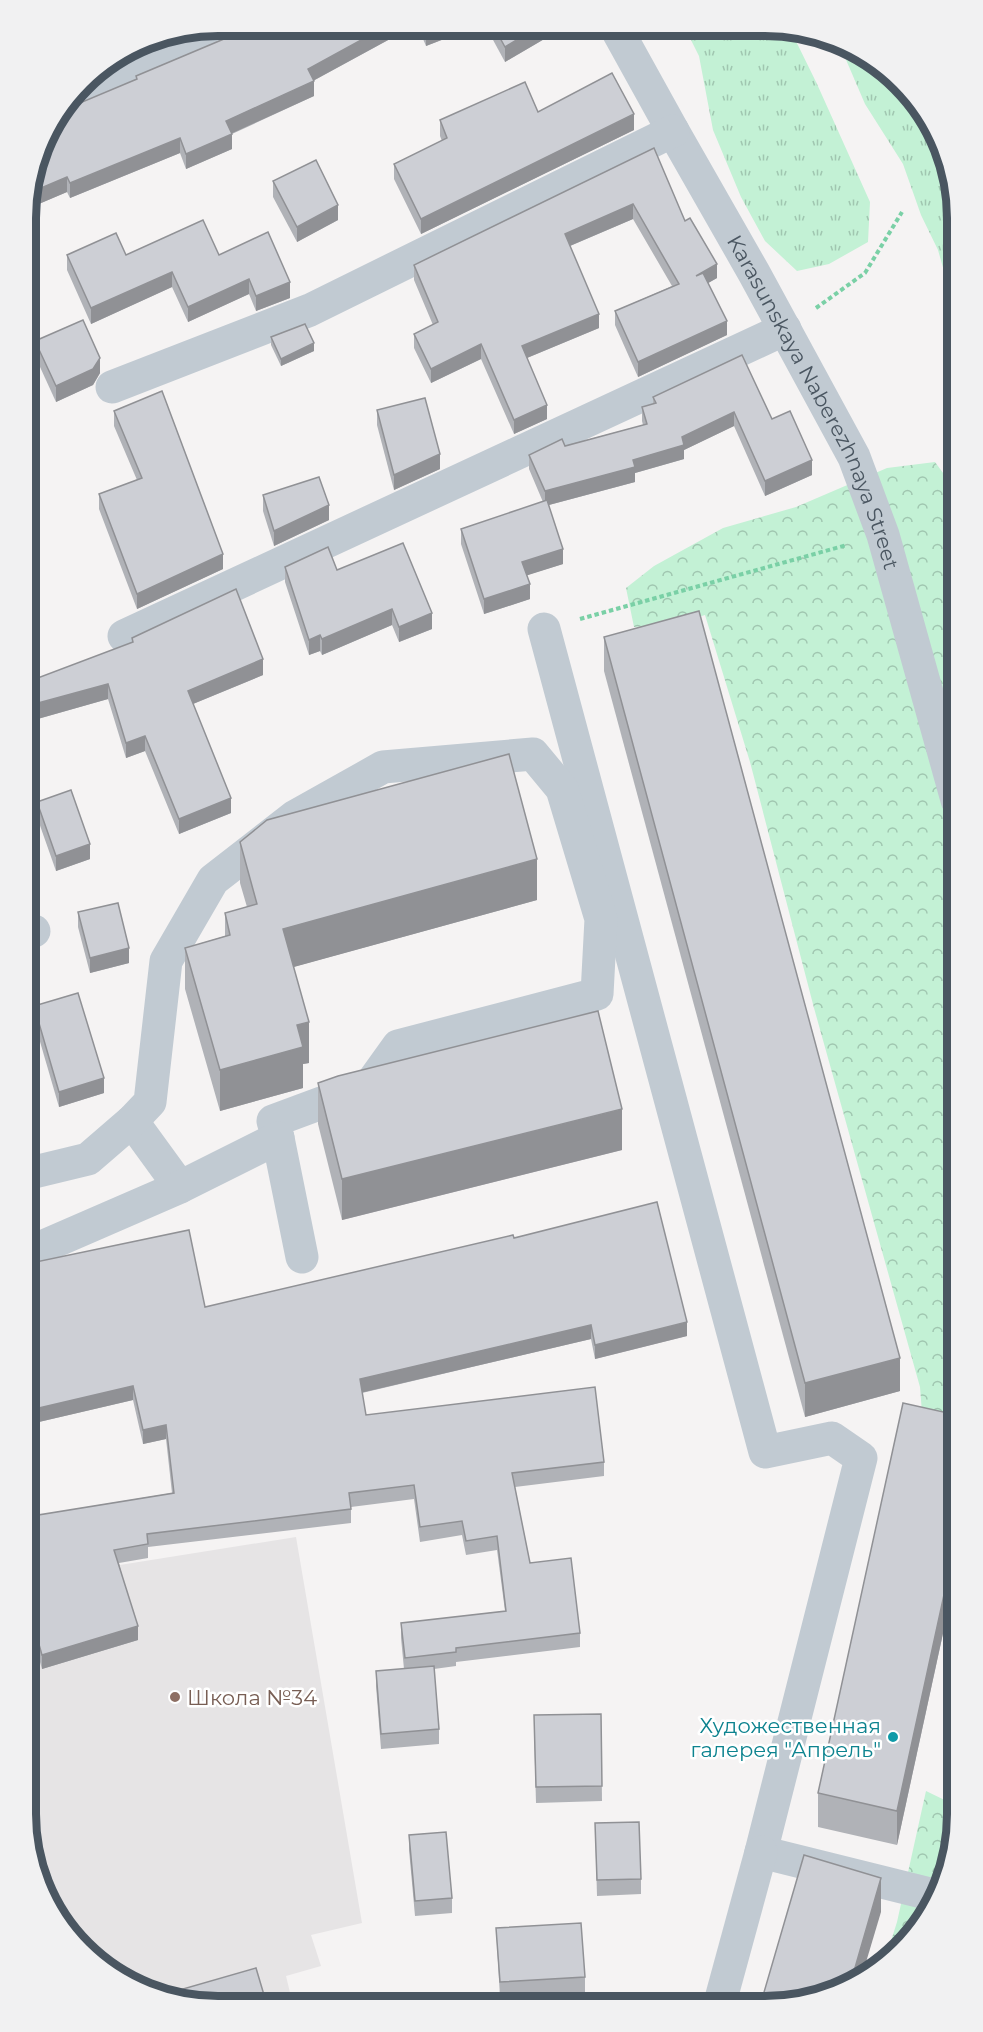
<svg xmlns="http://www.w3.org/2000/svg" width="983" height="2032" viewBox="0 0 983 2032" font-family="Montserrat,sans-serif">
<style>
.education{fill:#e6e4e5}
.grass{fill:url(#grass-tufts)}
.forest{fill:url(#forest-crowns)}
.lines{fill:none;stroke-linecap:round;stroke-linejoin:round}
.path{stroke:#7ad0a6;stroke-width:4;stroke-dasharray:4.5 3;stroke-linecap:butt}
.minor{stroke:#c1cad2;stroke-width:33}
.wall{fill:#b0b2b7}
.shaded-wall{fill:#909195}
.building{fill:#cdcfd5;stroke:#909195;stroke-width:1.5}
.education-dot{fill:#8d6e63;stroke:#fff;stroke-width:2}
.culture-dot{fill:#0f9aa8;stroke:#fff;stroke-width:2}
.labels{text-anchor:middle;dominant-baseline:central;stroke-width:5;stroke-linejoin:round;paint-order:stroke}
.street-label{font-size:21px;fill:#4a5661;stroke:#fff}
.education-label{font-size:21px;fill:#785e54;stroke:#fff;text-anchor:start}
.culture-label{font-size:21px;fill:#0d838f;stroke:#fff;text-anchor:end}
.rim{fill:none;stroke:#4a5661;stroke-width:8}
</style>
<defs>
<pattern id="grass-tufts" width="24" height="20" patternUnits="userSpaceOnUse" patternTransform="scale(1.5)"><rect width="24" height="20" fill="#c3f1d5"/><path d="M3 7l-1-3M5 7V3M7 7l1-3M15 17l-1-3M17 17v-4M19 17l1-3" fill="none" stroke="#a0c6b0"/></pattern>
<pattern id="forest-crowns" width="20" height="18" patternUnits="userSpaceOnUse" patternTransform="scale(1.5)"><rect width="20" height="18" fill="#c3f1d5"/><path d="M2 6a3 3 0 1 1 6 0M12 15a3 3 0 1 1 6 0" fill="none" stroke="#a0c6b0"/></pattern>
</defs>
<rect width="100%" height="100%" fill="#f5f3f3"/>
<path class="education" d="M296,1537l66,386 -51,12 10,31 -35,10 7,29h-100l-60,-18 -42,-28 -55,-84 -10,-61v-234z"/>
<g class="grass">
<path d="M685,28l105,1 27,55 53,118 -2,40 -39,22 -32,7 -32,-30 -24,-44 -28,-67 -14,-74z"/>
<path d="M841,48l51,25 30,45 28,56 7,44v99l-19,-67 -17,-35 -18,-51 -38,-60z"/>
</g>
<g class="forest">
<path d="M935,462l22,30v934l-35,-13 -2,-26 -106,-379 -64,-246 -45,-147 -33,10 -38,2 -8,-39 28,-22 69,-38 73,-21 91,-39z"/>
<path d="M926,1791l31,15c0,43 -13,90 -39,125 -9,12 -23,22 -34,32l13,-41z"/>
</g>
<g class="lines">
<g class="path">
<path d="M816,308l49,-35 37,-61"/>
<path d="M580,619l267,-74"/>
</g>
<g class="minor">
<path id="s1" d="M616,28l57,103 81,142 100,184 29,78 74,265"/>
<path d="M72,98l171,-72"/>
<path d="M112,387l198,-77 363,-179"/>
<path d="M544,629l221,823 67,-14 29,20 -100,394 177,44"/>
<path d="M124,636l661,-307"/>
<path d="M26,934l8,-3"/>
<path d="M132,1121l48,66"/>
<path d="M26,1174l62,-15 44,-38 18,-19 16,-141 47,-81 81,-63 89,-50 150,-13 29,35 39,130 -4,75 -199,52 -28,39 -97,36 5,17"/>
<path d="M26,1252l9,-2 145,-63 98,-49 24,119"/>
<path d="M719,2006l42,-154"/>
</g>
</g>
<g class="wall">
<path d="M254,26l158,1 -99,54 1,15 -82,38v15l-46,20 -6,-16 -110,45 -3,-6 -40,17v-16l109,-113v-4l114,-48z"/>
<path d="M418,27h57l-49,19z"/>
<path d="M486,27l60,1v10l-41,24z"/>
<path d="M538,112l96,18 -213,104 -27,-55v-15l48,-23 -2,-5v-16z"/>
<path d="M654,148l31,73 32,57 -9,5 19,52 -89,42 -23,-52v-14l57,-25 -39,-67 -63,27 29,82 -72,30 20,61 -33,15 -33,-75 -50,24 -17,-35v-14l19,-9 -19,-45v-15z"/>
<path d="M273,181l65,39 -41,22 -24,-45z"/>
<path d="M67,255h152l71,43 -34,13 -7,-17 -61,28 -16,-35 -81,37 -24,-54z"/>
<path d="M271,337l43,14 -33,15 -10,-21z"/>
<path d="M35,341l65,32 -7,12 -37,17 -21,-46z"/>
<path d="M653,397l119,22 40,56 -47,21 -31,-70 -50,24v9l-49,14v9l-86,23 14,59 -36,11 3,24 -46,15 -23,-70v-15l82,-27 -14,-33v-14l114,-30 -1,-4v-14l11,-3z"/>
<path d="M377,410l63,59 -46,21 -17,-65z"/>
<path d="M114,411l109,158 -86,40 -38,-100v-15l38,-14 -23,-54z"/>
<path d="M263,495l66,25 -55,26 -11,-35z"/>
<path d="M285,567l52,3 95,59 -33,13 -7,-17 -70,30 -2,-4 -11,4 -24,-73z"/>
<path d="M604,637l296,754 -95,26 -201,-746z"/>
<path d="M132,638l131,37 -70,29 38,109 -52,21 -34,-83 -19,7 -18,-59 -81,23 105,-79z"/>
<path d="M37,802l53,57 -34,12 -19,-54z"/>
<path d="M240,842l297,58 -244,67 16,96 -6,1v24l-83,23 -35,-122v-41l40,-12v-23l22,-6 -7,-24z"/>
<path d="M78,912l51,51 -39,10 -12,-46z"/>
<path d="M34,1006l70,87 -45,14 -25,-86z"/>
<path d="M318,1083l304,67 -280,70 -24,-96z"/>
<path d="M514,1238l173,98 -92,23 -4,-20 -229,54 4,22 238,47v14l-89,11 15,76 50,70v14l-124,15v4l-22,3 5,60v15l-58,5 -5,-63v-15l28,-2 -3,-31v-15l104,-12 -8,-61 -31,5 -4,-20 -42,7 -6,-43 -63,8v16l-203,24v11l-29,5 19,77 -96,29 -16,-56v-96l146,-24 -6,-54 -23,5 -10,-44 -107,25v-161l179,43z"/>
<path d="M957,1415v154l-60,276 -79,-18v-34z"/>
<path d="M601,1714l1,87 -66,2 -2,-73z"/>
<path d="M595,1823l46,56v15l-44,2z"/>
<path d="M409,1835l43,63v15l-37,3 -6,-66z"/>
<path d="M496,1928l89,49v15l-85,5z"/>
</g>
<g class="shaded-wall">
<path d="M385,27h27l-103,56 5,-2v15l-88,40v-15l82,-52z"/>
<path d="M438,27h37l-49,19v-14z"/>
<path d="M538,27l8,1v10l-41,24v-15z"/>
<path d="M176,34l-56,24v-2l25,-16z"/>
<path d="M634,114v16l-213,104v-15z"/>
<path d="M232,134v15l-46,20v-15z"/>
<path d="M180,138v15l-110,45v-15z"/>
<path d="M67,177v15l-40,17v-15z"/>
<path d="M633,204v15l-68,29v-14z"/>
<path d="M338,205v15l-41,22v-15z"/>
<path d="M717,264v14l-21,12v-14z"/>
<path d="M172,272v15l-81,37v-16z"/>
<path d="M249,279v15l-61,28v-15z"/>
<path d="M290,282v16l-34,13v-15z"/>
<path d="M599,314v14l-77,32v-14z"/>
<path d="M727,321v14l-89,42v-15z"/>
<path d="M314,343v8l-33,15v-7z"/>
<path d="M481,344v15l-50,24v-14z"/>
<path d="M100,358v15l-7,12 -37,17v-16z"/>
<path d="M547,405v14l-33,15v-14z"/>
<path d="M734,412v14l-50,24v9l-49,14v9l-90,24v-15l88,-31z"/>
<path d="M37,422v8l-10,4v-8z"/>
<path d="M440,454v15l-46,21v-15z"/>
<path d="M812,460v15l-47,21v-15z"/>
<path d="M329,505v15l-55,26v-15z"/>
<path d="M563,549v15l-41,13v-15z"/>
<path d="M223,554v15l-86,40v-15z"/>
<path d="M530,584v15l-46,15v-15z"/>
<path d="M392,609v16l-70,30v-16z"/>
<path d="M432,613v16l-33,13v-15z"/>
<path d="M320,635v16l-11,4v-15z"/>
<path d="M263,659v16l-75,31v-15z"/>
<path d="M108,684v15l-81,23v-16z"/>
<path d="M145,736v15l-19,7v-15z"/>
<path d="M231,798v15l-52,21v-15z"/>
<path d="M90,844v15l-34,12v-15z"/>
<path d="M537,859v41l-254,70v-41z"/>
<path d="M129,948v15l-39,10v-15z"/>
<path d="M309,1022v41l-6,1v24l-83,23v-41l77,-45z"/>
<path d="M104,1078v15l-45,14v-15z"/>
<path d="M622,1109v41l-280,70v-41z"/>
<path d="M687,1322v14l-92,23v-14z"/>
<path d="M591,1325v14l-231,54v-14z"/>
<path d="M900,1358v33l-95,26v-34z"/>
<path d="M133,1386v14l-107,25v-14z"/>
<path d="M166,1425v14l-23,5v-14z"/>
<path d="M957,1535v34l-60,276v-34z"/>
<path d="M138,1626v14l-96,29v-14z"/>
<path d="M881,1878v34l-20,67 -11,6z"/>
</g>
<g class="building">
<path d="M254,26l131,1 -77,42 6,12 -88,40 6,13 -46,20 -6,-16 -110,45 -3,-6 -40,17 19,-61 17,-23 74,-31 -1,-3 114,-48z"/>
<path d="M424,27h14l-12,5z"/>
<path d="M494,27h44l-33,20z"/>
<path d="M612,73l22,41 -213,105 -27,-55 53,-26 -7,-18 85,-38 13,30z"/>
<path d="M654,148l31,73 5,-3 27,46 -21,12 7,-3 24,48 -89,41 -23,-51 64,-27 -46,-80 -68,30 34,80 -77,32 25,59 -33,15 -33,-76 -50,25 -17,-35 24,-12 -24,-57z"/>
<path d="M316,160l22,45 -41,22 -24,-46z"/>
<path d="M203,220l16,35 49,-23 22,50 -34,14 -7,-17 -61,28 -16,-35 -81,36 -24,-53 49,-22 10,22z"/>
<path d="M83,320l17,38 -7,11 -37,17 -21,-45z"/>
<path d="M305,324l9,19 -33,16 -10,-22z"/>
<path d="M742,355l30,64 18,-8 22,49 -47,21 -31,-69 -52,25 2,8 -51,15 2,7 -90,24 -16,-36 33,-16 3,7 82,-22 -5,-17 14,-4 -3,-6z"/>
<path d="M162,391l61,163 -86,40 -38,-100 43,-16 -28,-67z"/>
<path d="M27,396l10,26 -10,4z"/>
<path d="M425,398l15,56 -46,21 -17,-65z"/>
<path d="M319,477l10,28 -55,26 -11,-36z"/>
<path d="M547,500l16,49 -41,13 8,22 -46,15 -23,-70z"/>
<path d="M403,543l29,70 -33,14 -7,-18 -70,30 -2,-4 -11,5 -24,-73 43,-20 9,23z"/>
<path d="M236,589l27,70 -75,32 43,107 -52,21 -34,-83 -19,7 -18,-59 -81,22v-24l106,-40 -1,-4z"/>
<path d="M699,611l201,747 -95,25 -201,-746z"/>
<path d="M509,754l28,105 -254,70 26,93 -12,3 6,22 -83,23 -35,-122 45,-13 -5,-22 32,-9 -17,-62 27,-22z"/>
<path d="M71,790l19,54 -34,12 -19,-54z"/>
<path d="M118,903l11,45 -39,10 -12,-46z"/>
<path d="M78,993l26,85 -45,14 -25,-86z"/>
<path d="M598,1011l24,98 -280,70 -24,-96 20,-7z"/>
<path d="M657,1202l30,120 -92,23 -4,-20 -231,54 6,36 229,-28 9,75 -92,11 18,90 41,-5 9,75 -124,15v4l-51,6 -4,-35 105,-12 -9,-75 -31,5 -4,-20 -42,6 -6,-42 -65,8 2,16 -204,25 1,10 -34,6 24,76 -96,29 -16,-56v-82l148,-24 -8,-68 -23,5 -10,-44 -107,25v-147l163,-34 16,77 308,-72 1,3z"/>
<path d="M903,1403l54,12v120l-60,276 -79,-18z"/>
<path d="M434,1666l5,63 -58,5 -5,-63z"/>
<path d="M601,1714l1,72 -66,1 -2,-72z"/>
<path d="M639,1822l2,57 -44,1 -2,-57z"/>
<path d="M446,1832l6,66 -37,3 -6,-66z"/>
<path d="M32,1851l9,32 -5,-8z"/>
<path d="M804,1855l77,23 -31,107 -24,11 -66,10z"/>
<path d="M581,1923l4,54 -85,5 -4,-54z"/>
<path d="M256,1968l11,37h-74l-31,-10z"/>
</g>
<circle class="education-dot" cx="175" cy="1697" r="6"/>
<circle class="culture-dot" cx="893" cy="1737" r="6"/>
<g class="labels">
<g class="street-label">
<text stroke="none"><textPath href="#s1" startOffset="424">Karasunskaya Naberezhnaya Street</textPath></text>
</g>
<g class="education-label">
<text x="187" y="1697">Школа №34</text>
</g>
<g class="culture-label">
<text x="881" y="1725">Художественная<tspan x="881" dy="24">галерея "Апрель"</tspan></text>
</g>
</g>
<path d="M0 0H983V2032H0ZM218 36H765A182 182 0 0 1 947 218V1814A182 182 0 0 1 765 1996H218A182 182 0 0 1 36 1814V218A182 182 0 0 1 218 36Z" fill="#f1f1f2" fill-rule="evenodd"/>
<path class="rim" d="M218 36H765A182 182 0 0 1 947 218V1814A182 182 0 0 1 765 1996H218A182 182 0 0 1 36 1814V218A182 182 0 0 1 218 36Z"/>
</svg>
